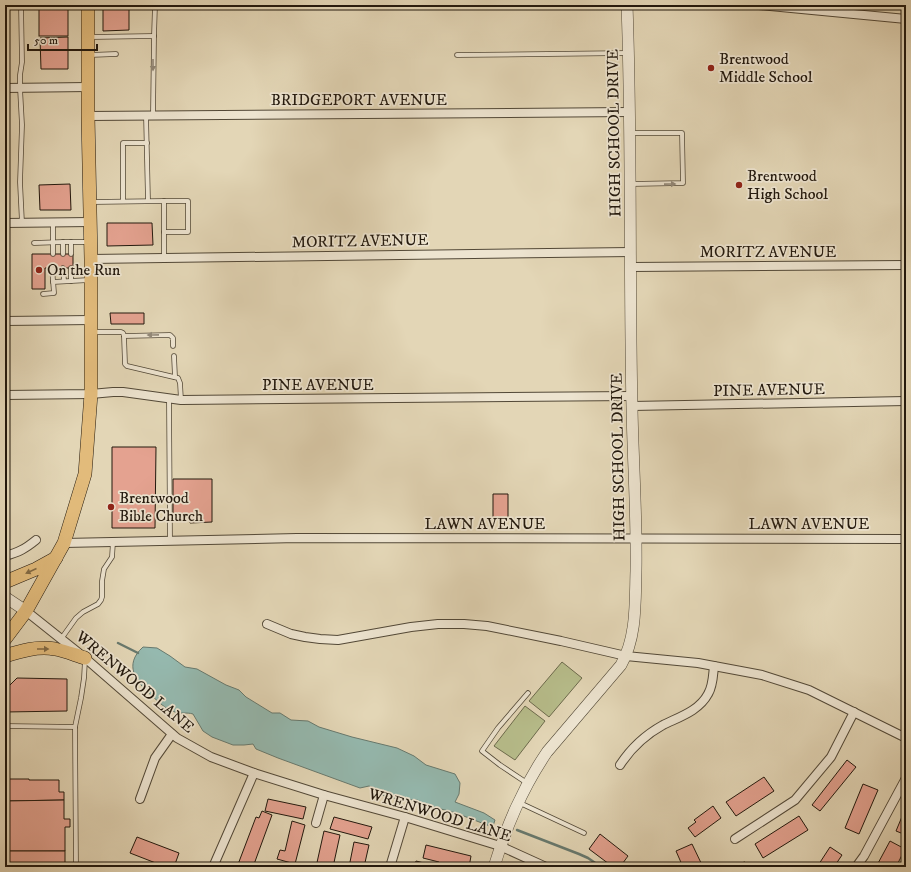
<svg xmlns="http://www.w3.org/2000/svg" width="911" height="872" viewBox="0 0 911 872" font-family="'IM FELL DW Pica',serif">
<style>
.green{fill:#b7bd8b;stroke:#6c6a4c}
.water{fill:#95b9af;stroke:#67796e}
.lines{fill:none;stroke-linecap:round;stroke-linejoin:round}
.stream{stroke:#67796e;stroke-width:2.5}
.building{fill:#e4a290;stroke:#22180d}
.service-casing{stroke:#524837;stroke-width:5.5}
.minor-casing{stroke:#524837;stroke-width:10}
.tertiary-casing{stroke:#524837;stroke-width:12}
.primary-casing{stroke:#22180d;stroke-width:14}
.service{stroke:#ede4d0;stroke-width:4}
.minor{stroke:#ede4d0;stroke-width:8}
.tertiary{stroke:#ede4d0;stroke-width:11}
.primary{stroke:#e2bb7b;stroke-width:13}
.oneway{fill:#928878}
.oneway2{fill:#826a44}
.poi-dot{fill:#8f2418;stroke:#ede4d0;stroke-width:1.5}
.labels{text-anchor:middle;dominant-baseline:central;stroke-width:3.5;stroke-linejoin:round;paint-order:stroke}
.poi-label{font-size:16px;fill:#22180d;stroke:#ede4d0;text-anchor:start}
.street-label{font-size:16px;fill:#22180d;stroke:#ede4d0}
</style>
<rect width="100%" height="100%" fill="#e3d6b6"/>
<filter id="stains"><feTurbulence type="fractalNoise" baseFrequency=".005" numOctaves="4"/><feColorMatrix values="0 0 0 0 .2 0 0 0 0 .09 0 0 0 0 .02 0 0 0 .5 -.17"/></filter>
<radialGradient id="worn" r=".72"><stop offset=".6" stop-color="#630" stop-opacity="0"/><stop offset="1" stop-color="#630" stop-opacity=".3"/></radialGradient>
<g class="green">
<path d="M562,662l20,16 -33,39 -20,-16z"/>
<path d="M525,706l20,15 -30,39 -21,-14z"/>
</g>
<path class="water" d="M143,647l14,1 13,8 15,11 12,2 29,16 13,5 7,7 26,16h8l11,7 17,1 11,6 33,10 45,11 17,8 12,9 29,9 5,9 -1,11 -4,8 29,11 11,7 -2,6 -6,-1 -31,-12 -30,-8 -9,-5 -19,-1 -17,-4 -5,-6 -7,-3 -9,2 -82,-30 -22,-9 -3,-5 -9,1h-11l-21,-8 -9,-6 -10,-17c-6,-2 -14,0 -18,-2 -10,-3 -16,-10 -23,-16 -16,-14 -29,-31 -9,-49z"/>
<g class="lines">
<g class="stream">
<path d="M118,643l20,10"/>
<path d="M517,830l62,24 9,4 13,9"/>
</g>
</g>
<g class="building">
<path d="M41,5h26v2l-26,1z"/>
<path d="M129,6v24l-26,1v-24z"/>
<rect x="39" y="9" width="29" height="27"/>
<path d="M68,37v32h-27l-1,-31z"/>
<path d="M70,184l1,26h-31l-1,-25z"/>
<path d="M107,223h45l1,22 -46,1z"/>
<path d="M32,254h41v14h-28v21h-13z"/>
<path d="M110,313h34v11h-33z"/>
<path d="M112,447h44l-1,81h-43z"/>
<path d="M173,479h39v43l-22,1v-7h-17z"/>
<path d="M493,494h15v26l-15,-1z"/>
<path d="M17,678l50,1v32l-62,1v-22z"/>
<path d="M847,760l9,7 -36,44 -8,-6z"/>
<path d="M764,777l10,14 -38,25 -10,-14z"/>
<path d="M5,779h24v1h30v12h5v8l-59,1z"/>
<path d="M863,784l15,6 -19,44 -14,-6z"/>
<path d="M268,799l38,8 -3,12 -38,-8z"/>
<path d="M64,800v19h6v8h-5v24h-60v-50z"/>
<path d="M713,806l8,12 -26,19 -7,-9 8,-6 -2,-2z"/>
<path d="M906,807v28l-10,-4z"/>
<path d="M262,811l10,4 -19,52h-16l19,-50 3,1z"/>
<path d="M799,816l9,14 -45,28 -8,-14z"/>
<path d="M334,817l38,10 -4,12 -38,-10z"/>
<path d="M292,821l13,4 -10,39 -18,-5 3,-9 5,1z"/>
<path d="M324,831l16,4 -7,32h-17z"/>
<path d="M600,834l28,22 -8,11h-7l-24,-18z"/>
<path d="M137,837l42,16 -5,14h-8l-36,-14z"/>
<path d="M890,841l15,8 -9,18h-20z"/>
<path d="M354,842l15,3 -5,22h-15z"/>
<path d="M692,844l11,23h-20l-7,-16z"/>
<path d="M426,845l45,11 -2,11h-11l-8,-2v2h-12l1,-5 -16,-4z"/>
<path d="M830,847l12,8 -8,12h-17z"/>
<rect x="5" y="851" width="60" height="16"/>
<path d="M416,861l12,3v3h-14z"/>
<path d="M745,862l1,5h-24z"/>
</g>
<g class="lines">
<g class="service-casing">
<g id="service">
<path d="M21,5l1,57 -2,13v13l2,37 -2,57 2,41"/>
<path d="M154,36l1,-31"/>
<path d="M91,37l63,-1 -1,79"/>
<path d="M90,55l26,-1"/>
<path d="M457,55l171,-2"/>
<path d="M146,115l2,86"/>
<path d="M631,184l52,-1 -1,-50h-51"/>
<path d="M123,201v-58h24"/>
<path d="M164,201h24v31h-24"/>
<path d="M92,202l72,-1v57"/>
<path d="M63,242h25"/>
<path d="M34,243l29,-1v12"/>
<path d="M53,254v-31"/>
<path d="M71,254v-12"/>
<path d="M63,268l1,13"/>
<path d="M71,268v13"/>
<path d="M53,282l36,-2"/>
<path d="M43,294l11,-1 -2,-25"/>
<path d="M92,332h29l2,1 1,3 46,-1 3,3v8"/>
<path d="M124,336l1,28 2,2 51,12 2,5 1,17"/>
<path d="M174,356l1,21"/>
<path d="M169,399l1,142"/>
<path d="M61,639l15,-21 7,-6 15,-8 3,-4 1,-3v-16l2,-12 8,-12 1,-15"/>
<path d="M5,726l70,1"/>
<path d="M527,783l-27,-18 -18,-14 16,-23 30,-35"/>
<path d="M520,803l64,30"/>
<path d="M76,867l-1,-140 6,-29 3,-20 1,-18"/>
</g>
</g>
<g class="minor-casing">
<g id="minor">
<path d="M759,5l147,14"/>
<path d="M5,88l83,-1"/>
<path d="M88,116l541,-4"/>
<path d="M5,223l85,-1"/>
<path d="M91,259l540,-7"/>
<path d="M631,267l275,-2"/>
<path d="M5,321l86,-1"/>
<path d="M5,395l86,-1 22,-2h10l58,8 451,-4"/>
<path d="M632,406l274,-5"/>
<path d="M64,543l233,-5 609,1"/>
<path d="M5,556c14,-4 20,-7 31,-16"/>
<path d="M26,611l59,47 92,80 34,19 43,16 70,22 81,22 95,29 46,21"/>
<path d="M267,624l24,10 14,3 15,2 18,1 73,-13 27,-3h26l23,2 74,15 65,15 72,7 64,12 47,15 97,48"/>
<path d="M620,765c11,-17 25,-30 43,-40 16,-8 36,-14 45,-31 5,-8 5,-19 6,-28"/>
<path d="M140,799l15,-41 17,-24"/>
<path d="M316,823l8,-28"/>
<path d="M735,839l60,-39 36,-43 23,-45"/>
<path d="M213,867l41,-94"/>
<path d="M390,867l15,-50"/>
<path d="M856,867l8,-11 42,-78"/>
</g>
</g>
<g class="tertiary-casing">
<g id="tertiary">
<path d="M5,597l21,14"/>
<path d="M494,867c13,-42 28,-78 53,-115l74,-87c16,-28 14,-63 15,-94 1,-54 -3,-109 -4,-163 -3,-134 0,-269 -5,-403"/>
</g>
</g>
<g class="primary-casing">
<g id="primary">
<path d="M5,582l31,-13 20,-11"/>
<path d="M5,639l21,-28 38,-68 21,-69 6,-80v-135l-3,-143v-111"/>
<path d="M5,656c16,-5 32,-10 50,-7 10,2 20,6 30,9"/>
</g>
</g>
<use href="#service" class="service"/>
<use href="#minor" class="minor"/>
<use href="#tertiary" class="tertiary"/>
<use href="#primary" class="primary"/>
</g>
<defs><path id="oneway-solid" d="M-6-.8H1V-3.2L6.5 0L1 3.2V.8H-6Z"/></defs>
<g class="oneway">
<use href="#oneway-solid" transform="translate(153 65) rotate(90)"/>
<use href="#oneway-solid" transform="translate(670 184) rotate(-1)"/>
<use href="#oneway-solid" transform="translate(153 335) rotate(179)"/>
</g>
<g class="oneway2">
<use href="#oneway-solid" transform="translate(31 571) rotate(156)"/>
<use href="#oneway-solid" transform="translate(43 649)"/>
</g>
<g class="poi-dot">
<circle cx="711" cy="68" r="4"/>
<circle cx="739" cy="185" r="4"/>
<circle cx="39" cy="270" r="4"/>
<circle cx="111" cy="507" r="4"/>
</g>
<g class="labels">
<g class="poi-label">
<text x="719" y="59">Brentwood<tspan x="719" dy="18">Middle School</tspan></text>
<text x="747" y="176">Brentwood<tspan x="747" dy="18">High School</tspan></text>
<text x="47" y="270">On the Run</text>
<text x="119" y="498">Brentwood<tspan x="119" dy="18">Bible Church</tspan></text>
</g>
<g class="street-label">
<text x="359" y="100">BRIDGEPORT AVENUE</text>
<text transform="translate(614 133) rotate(-91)">HIGH SCHOOL DRIVE</text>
<text transform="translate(360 241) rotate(-1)">MORITZ AVENUE</text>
<text x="768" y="252">MORITZ AVENUE</text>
<text x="318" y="385">PINE AVENUE</text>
<text transform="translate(769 390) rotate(-1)">PINE AVENUE</text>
<text transform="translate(618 457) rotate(-91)">HIGH SCHOOL DRIVE</text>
<text x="485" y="524">LAWN AVENUE</text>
<text x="809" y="524">LAWN AVENUE</text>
<text transform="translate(135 682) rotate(40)">WRENWOOD LANE</text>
<text transform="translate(440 815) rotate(17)">WRENWOOD LANE</text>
</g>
</g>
<rect width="911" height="872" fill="none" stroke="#e3d6b6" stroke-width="20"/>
<rect x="6" y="6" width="899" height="860" fill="none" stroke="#22180d" stroke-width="2"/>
<rect x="10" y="10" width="891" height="852" fill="none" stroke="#22180d"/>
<path d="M28 44v6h69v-6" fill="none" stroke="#22180d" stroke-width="2"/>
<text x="34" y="44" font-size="12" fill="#22180d" stroke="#ede4d0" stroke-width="3" paint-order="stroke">50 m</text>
<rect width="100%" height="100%" filter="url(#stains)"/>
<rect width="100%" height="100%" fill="url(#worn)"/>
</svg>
